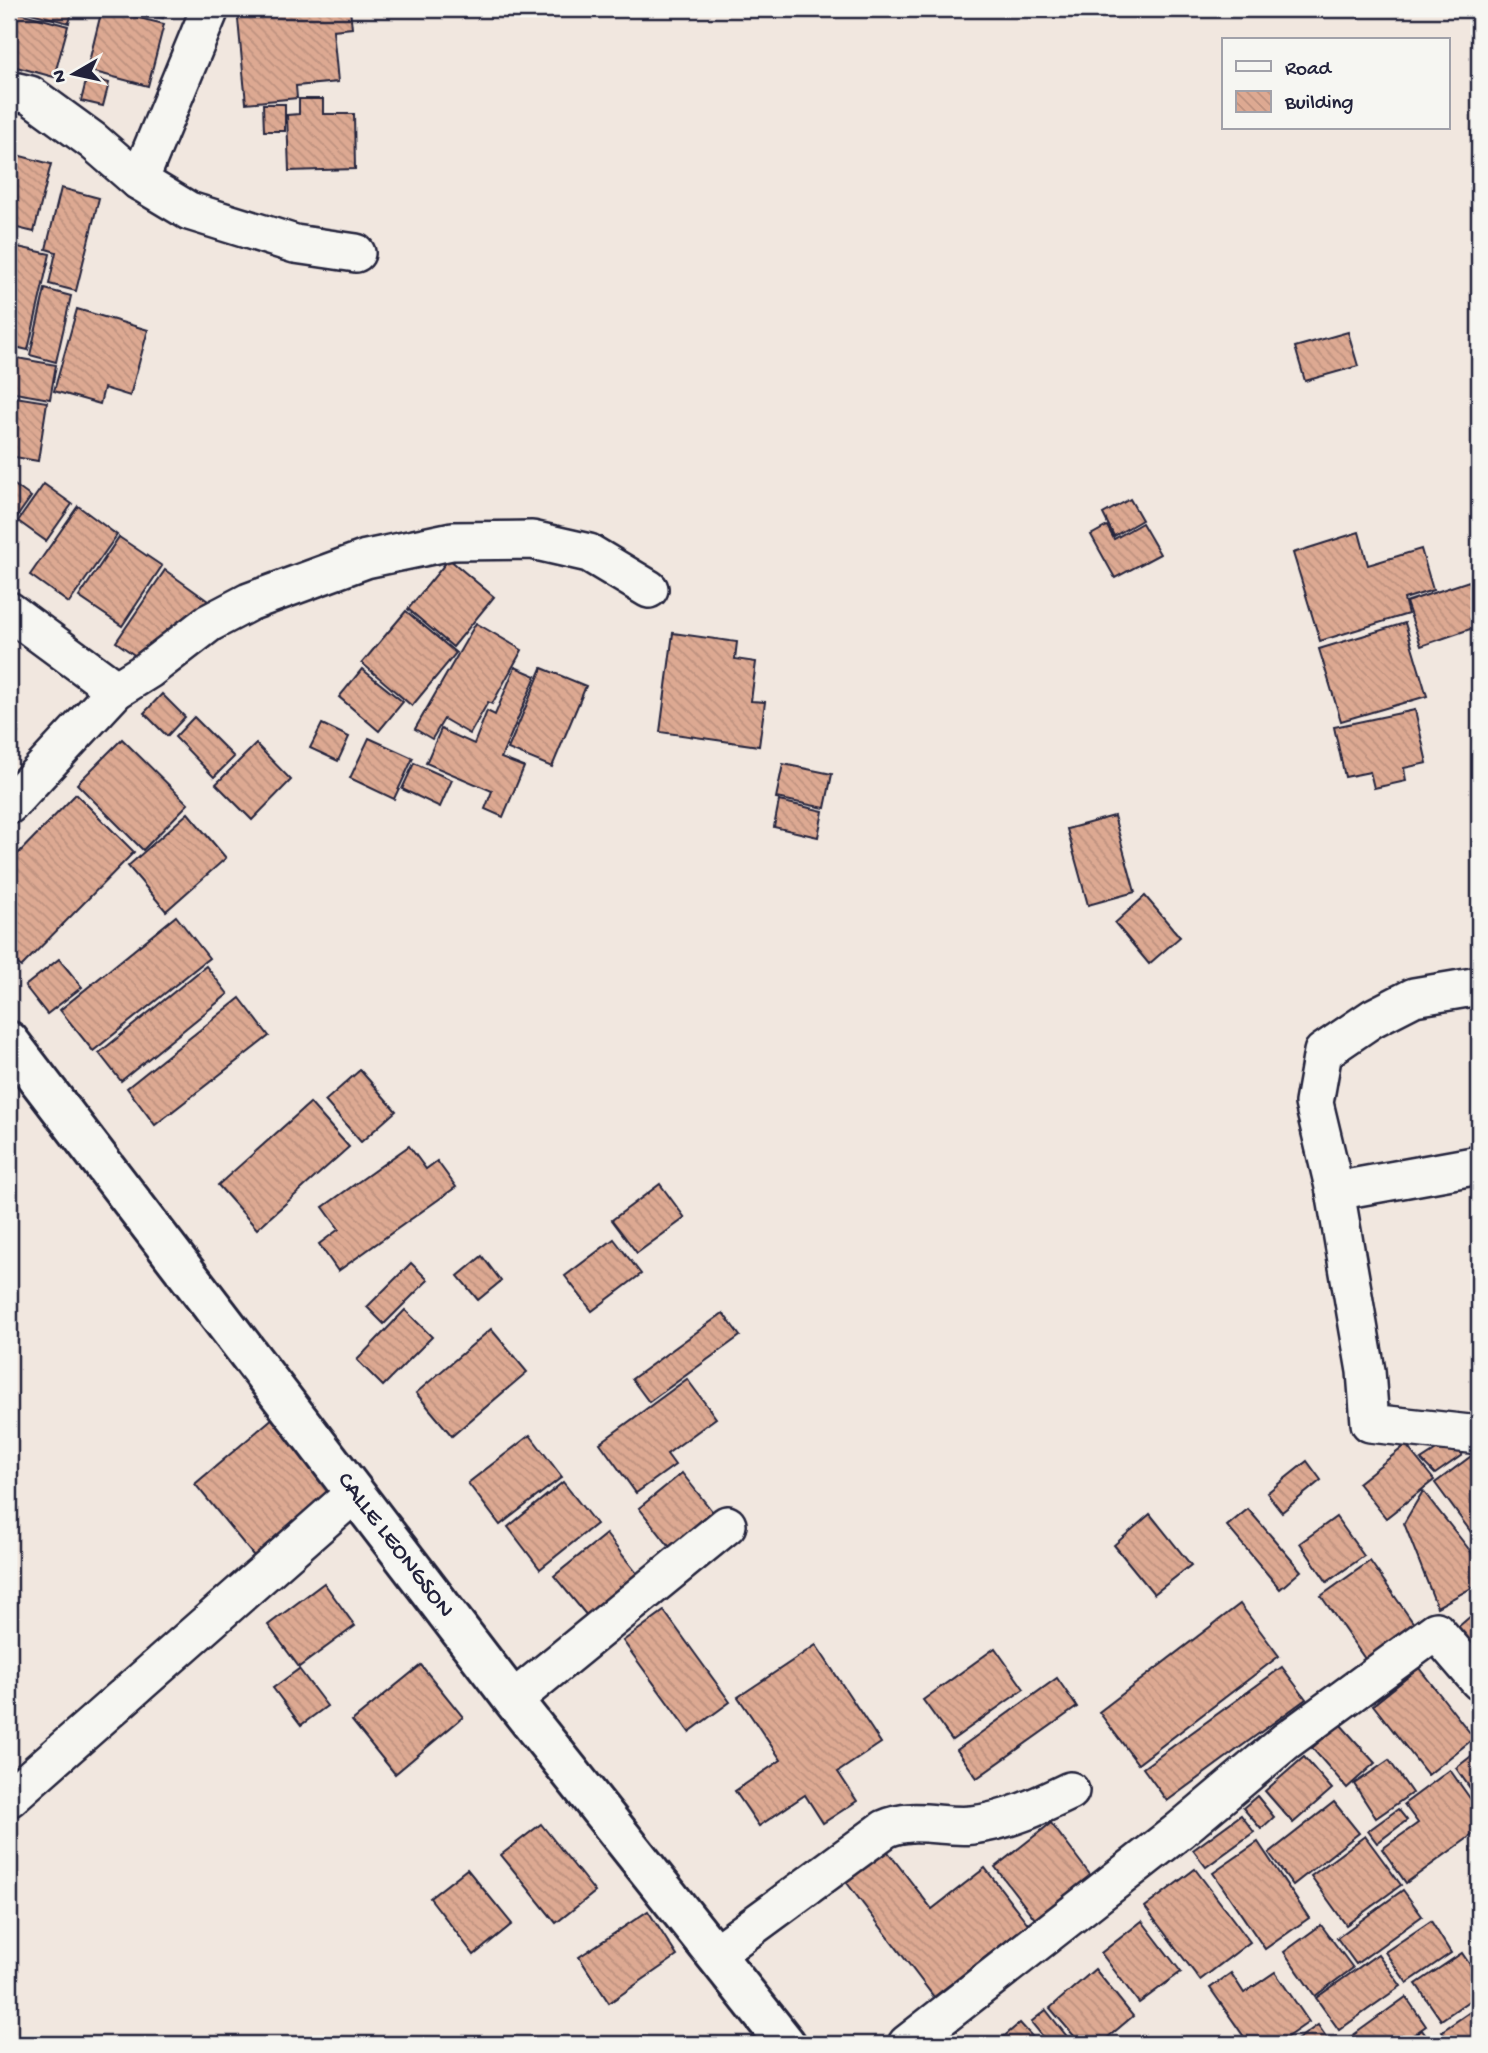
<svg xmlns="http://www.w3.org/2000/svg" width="1488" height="2053" viewBox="0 0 1488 2053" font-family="'Gochi Hand',sans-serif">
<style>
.building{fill:url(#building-back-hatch);stroke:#22223b;stroke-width:2}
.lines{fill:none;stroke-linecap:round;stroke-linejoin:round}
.minor-casing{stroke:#22223b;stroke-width:42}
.secondary-casing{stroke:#22223b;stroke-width:44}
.minor{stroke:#f6f6f2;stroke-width:37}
.secondary{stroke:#f6f6f2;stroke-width:38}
.labels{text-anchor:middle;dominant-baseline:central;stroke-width:6;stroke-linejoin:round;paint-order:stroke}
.street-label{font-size:24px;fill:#22223b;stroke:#f6f6f2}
</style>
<defs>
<pattern id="building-back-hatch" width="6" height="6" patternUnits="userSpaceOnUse" patternTransform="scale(1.75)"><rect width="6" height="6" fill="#dda992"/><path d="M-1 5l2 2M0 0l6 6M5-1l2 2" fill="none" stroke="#bd917f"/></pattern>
</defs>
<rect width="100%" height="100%" fill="#f1e7df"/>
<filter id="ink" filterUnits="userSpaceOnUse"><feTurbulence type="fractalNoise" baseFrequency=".0143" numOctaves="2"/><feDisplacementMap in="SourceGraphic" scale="14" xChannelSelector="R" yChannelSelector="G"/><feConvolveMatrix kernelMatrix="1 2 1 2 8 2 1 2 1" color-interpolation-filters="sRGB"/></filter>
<g filter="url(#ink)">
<g class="building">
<path d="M16,9h57l-4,14z"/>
<path d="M102,9l62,15 -16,62 -61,-16z"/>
<path d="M128,9h38l-3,9z"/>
<path d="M237,9h113l2,19 -19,2 5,52 -42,4 1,12 -51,5z"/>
<path d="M12,11l56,15 -14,51 -45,-12v-40z"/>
<path d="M87,77l22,6 -6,23 -22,-5z"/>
<path d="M299,99h24v15h31l1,55 -66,2 -2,-56 12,-1z"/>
<path d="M263,104h22v27h-21z"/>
<path d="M9,153l42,11 -17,68 -25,-6z"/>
<path d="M61,188l38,10 -23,93 -27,-7 7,-32 -10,-3z"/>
<path d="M9,245l41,9 -22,96 -13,-3 -4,17 -2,-1z"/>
<path d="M45,289l26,7 -15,66 -26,-7z"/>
<path d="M77,309l71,21 -18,66 -26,-8 -4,16 -46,-13z"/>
<path d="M1348,332l10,34 -53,15 -10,-34z"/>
<path d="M17,358l39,7 -6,34 -41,-7v-23l7,1z"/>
<path d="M9,396l38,6 -9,59 -29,-5z"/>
<path d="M9,481l22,16 -22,31z"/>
<path d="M44,484l28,20 -26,37 -28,-20z"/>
<path d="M1130,499l12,21 -28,16 -11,-22z"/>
<path d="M78,506l39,29 -48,68 -39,-28z"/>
<path d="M1142,523l18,31 -45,24 -24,-43 16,-9 7,13z"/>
<path d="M1359,532l9,33 53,-16 12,41 -29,9 4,15 -88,27 -27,-88z"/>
<path d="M119,537l43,29 -40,60 -43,-29z"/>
<path d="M449,559l45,38 -41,50 -45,-38z"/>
<path d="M165,570l43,31 -27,40 -31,25 -34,-24z"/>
<path d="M1469,581l10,31v14l-58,20 -15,-44z"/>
<path d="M406,611l50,42 -44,53 -50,-43z"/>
<path d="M476,623l46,27 -30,54 -4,-2 -18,32 -26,-15 -12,20 -17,-10z"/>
<path d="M1405,623l22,73 -86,25 -22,-72z"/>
<path d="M673,633l64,9 -2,17 21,3 -5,39 14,1 -6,44 -99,-14z"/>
<path d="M515,667l21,9 -35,82 23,9 -21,50 -18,-8 7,-18 -66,-28 15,-34 33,15 13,-33 8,4z"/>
<path d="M542,668l44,18 -34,81 -44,-18z"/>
<path d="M362,669l41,33 -24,29 -40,-34z"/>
<path d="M162,694l23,23 -18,19 -23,-23z"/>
<path d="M1415,710l12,53 -23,5 2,13 -32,7 -4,-16 -25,5 -11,-50z"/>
<path d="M194,717l40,40 -20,20 -39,-40z"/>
<path d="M322,724l27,13 -11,24 -28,-13z"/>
<path d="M9,727l9,6 -9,14z"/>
<path d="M369,738l44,20 -19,41 -44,-21z"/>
<path d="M122,739l66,65 -45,46 -66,-66z"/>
<path d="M256,744l35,36 -39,40 -36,-36z"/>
<path d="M414,763l38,17 -12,27 -38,-18z"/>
<path d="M783,764l49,10 -7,34 -49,-10z"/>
<path d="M76,794l58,58 -113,115 -12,-13v-91z"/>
<path d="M779,801l44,10 -5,26 -44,-10z"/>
<path d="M188,813l38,45 -60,53 -38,-45z"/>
<path d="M1114,816l21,76 -47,13 -21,-76z"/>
<path d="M1145,896l35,41 -31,27 -34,-41z"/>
<path d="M176,916l33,42 -116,93 -33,-41z"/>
<path d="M59,959l23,28 -35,27 -22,-28z"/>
<path d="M206,966l22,28 -107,87 -22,-28z"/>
<path d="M240,998l29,38 -114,89 -28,-37z"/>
<path d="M360,1070l36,41 -35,31 -36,-41z"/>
<path d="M310,1103l39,44 -92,82 -39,-44z"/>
<path d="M409,1146l17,23 11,-8 19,26 -118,84 -19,-27 20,-15 -16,-22z"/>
<path d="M660,1184l25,34 -48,35 -25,-33z"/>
<path d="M614,1239l27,35 -49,37 -27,-35z"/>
<path d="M482,1256l19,25 -23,19 -20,-24z"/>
<path d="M411,1263l17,17 -44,44 -17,-17z"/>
<path d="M405,1310l27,27 -49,49 -26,-26z"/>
<path d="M723,1313l17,23 -91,66 -17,-23z"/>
<path d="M491,1329l36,43 -75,64 -36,-43z"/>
<path d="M687,1379l29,39 -49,36 8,11 -39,28 -36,-50z"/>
<path d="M274,1417l68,82 -80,67 -67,-82z"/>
<path d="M530,1435l32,42 -62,48 -32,-42z"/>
<path d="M1406,1445l28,35 -48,38 -28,-35z"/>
<path d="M1438,1449h26l-2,6 -27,19 -14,-14z"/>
<path d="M1474,1454l5,7v82l-44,-60z"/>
<path d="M1307,1461l14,19 -39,32 -15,-19z"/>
<path d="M682,1473l34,43 -43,35 -34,-43z"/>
<path d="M563,1482l33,42 -56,45 -32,-42z"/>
<path d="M1423,1491l56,71v22l-42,23 -33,-84z"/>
<path d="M1248,1509l53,62 -21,18 -53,-63z"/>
<path d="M1150,1514l41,51 -37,29 -40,-49z"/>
<path d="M1336,1517l28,39 -37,26 -27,-39z"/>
<path d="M606,1534l33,42 -51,41 -34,-41z"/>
<path d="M1370,1561l49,70 -49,35 -49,-70z"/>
<path d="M324,1583l31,43 -56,41 -31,-42z"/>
<path d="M1240,1604l39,52 -141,108 -39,-52z"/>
<path d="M1479,1609v58l-28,-34z"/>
<path d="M664,1611l66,91 -41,30 -66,-91z"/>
<path d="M816,1645l65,98 -43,29 19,29 -34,22 -18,-28 -46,31 -24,-35 46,-31 -43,-63z"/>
<path d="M995,1648l29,41 -72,51 -29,-40z"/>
<path d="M421,1665l42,52 -68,57 -43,-53z"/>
<path d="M1282,1667l24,32 -139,102 -24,-33z"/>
<path d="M1419,1668l55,70 -46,37 -55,-70z"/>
<path d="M299,1669l28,37 -26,19 -28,-37z"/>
<path d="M1057,1678l20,29 -100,71 -20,-28z"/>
<path d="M1340,1724l35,39 -28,25 -35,-40z"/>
<path d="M1479,1750v51l-23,-33z"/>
<path d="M1304,1757l28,32 -39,34 -28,-32z"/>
<path d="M1389,1760l23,33 -36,25 -22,-34z"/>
<path d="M1450,1770l29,41v19l-73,53 -24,-34 36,-26 -14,-19z"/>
<path d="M1257,1796l17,21 -13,12 -18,-21z"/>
<path d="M1334,1802l25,31 -66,52 -24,-32z"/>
<path d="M1398,1809l9,11 -30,23 -9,-12z"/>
<path d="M1241,1815l13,17 -48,35 -13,-17z"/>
<path d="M1051,1823l40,53 -56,43 -40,-52z"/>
<path d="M541,1824l54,68 -39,31 -55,-68z"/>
<path d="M1365,1836l36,49 -55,40 -35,-49z"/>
<path d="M1258,1842l51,76 -44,31 -52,-76z"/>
<path d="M885,1848l47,61 53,-41 43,56 -94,73 -90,-118z"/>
<path d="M467,1869l45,55 -38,31 -44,-57z"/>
<path d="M1195,1869l55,73 -50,38 -55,-73z"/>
<path d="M1403,1890l19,26 -66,48 -19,-26z"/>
<path d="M648,1911l29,45 -68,47 -30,-46z"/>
<path d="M1142,1921l39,51 -42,31 -38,-50z"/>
<path d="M1431,1921l20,32 -44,30 -22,-31z"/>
<path d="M1321,1925l32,43 -38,28 -31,-44z"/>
<path d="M1462,1953l17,25v16l-38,26 -25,-36z"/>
<path d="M1378,1954l23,32 -62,44 -23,-32z"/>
<path d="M1095,1969l38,47 -33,28h-19l-31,-36z"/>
<path d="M1275,1972l34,50 -32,22h-28l-39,-56 21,-15 13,20z"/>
<path d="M1406,1997l20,29 -26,18h-52l-3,-3z"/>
<path d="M1479,2006v38h-28l-9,-13z"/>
<path d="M1046,2010l27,34h-24l-18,-22z"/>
<path d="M1020,2023l19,21h-44z"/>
<path d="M1318,2025l13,19h-40z"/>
<path d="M1422,2030l10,14h-29z"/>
</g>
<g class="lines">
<g class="minor-casing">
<g id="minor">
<path d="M9,90l21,5 63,46 46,40 50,30 106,33 61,9"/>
<path d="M139,181l71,-172"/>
<path d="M9,611l107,79"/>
<path d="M9,805l107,-115 32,-20 61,-47 40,-21 117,-43 86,-18 80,-1 57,13 60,36"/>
<path d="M1479,986l-65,11 -41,21 -50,34 -9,51 21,88 31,180 4,52 109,12"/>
<path d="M1335,1191l144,-26"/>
<path d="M513,1700l214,-175"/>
<path d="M9,1798l346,-305"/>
<path d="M715,1954l170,-125c27,-13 58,-1 87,-4 35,-4 67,-19 98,-34"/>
<path d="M907,2044l272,-213 107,-90 150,-110 43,50"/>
</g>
</g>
<g class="secondary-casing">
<g id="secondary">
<path id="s1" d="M9,1041l504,659 273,344"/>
</g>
</g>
<use href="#minor" class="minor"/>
<use href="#secondary" class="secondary"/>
</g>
</g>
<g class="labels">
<g class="street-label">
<text stroke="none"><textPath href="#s1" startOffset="635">CALLE LEONGSON</textPath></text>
</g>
</g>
<rect width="1488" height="2053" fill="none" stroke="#f6f6f2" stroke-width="35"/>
<rect x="18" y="18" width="1453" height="2018" fill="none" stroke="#22223b" stroke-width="2.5" filter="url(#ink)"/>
<rect x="1222" y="38" width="228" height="91" fill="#f6f6f2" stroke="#a1a1a9" stroke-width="2"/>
<rect x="1236" y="61" width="35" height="10" fill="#f6f6f2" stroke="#a1a1a9" stroke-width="2"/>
<text x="1285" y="74" font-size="21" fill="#22223b">Road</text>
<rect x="1236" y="91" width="35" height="21" fill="url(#building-back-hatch)" stroke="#a1a1a9" stroke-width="2"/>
<text x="1285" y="108" font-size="21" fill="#22223b">Building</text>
<g transform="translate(74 74) rotate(261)" stroke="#f6f6f2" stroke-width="5" paint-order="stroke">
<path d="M0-5L12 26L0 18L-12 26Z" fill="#22223b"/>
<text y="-10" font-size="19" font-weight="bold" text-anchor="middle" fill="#22223b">N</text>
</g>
</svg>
